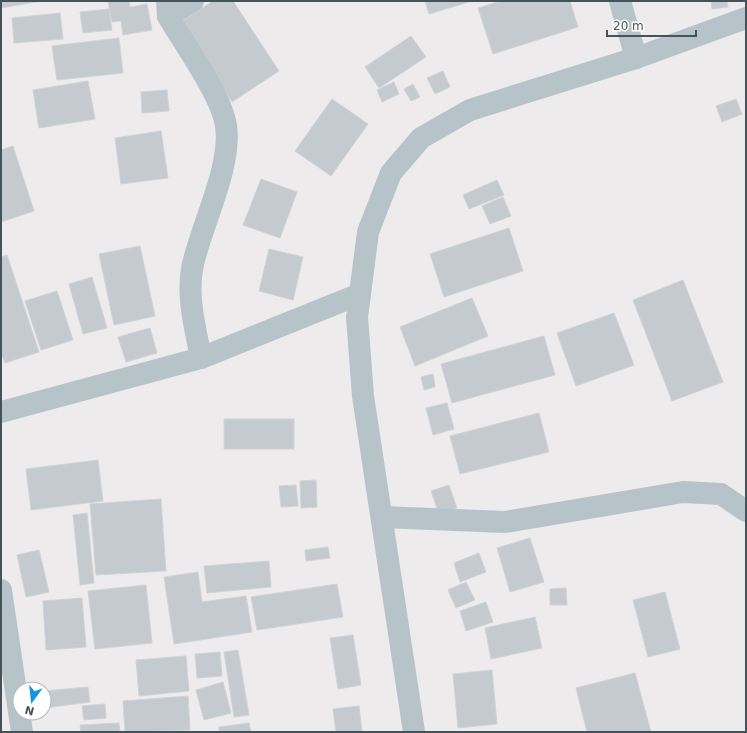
<svg xmlns="http://www.w3.org/2000/svg" width="747" height="733" viewBox="0 0 747 733" font-family="'DejaVu Sans',sans-serif">
<style>
.building{fill:#c5cacf;stroke:#cfd3d7}
.lines{fill:none;stroke-linecap:round;stroke-linejoin:round}
.street{stroke:#b6c4c9;stroke-width:22}
</style>
<rect width="100%" height="100%" fill="#eeebec"/>
<g class="building">
<path d="M1,1h41l-41,7z"/>
<path d="M108,1h21l1,6 17,-3 5,26 -29,5 -2,-14 -9,1z"/>
<path d="M213,1h20l46,70 -47,31 -51,-80z"/>
<path d="M425,1h47l-43,13z"/>
<path d="M501,1h69l8,26 -85,27 -15,-46z"/>
<path d="M711,1h16l1,6 -16,2z"/>
<path d="M109,9l3,21 -29,3 -3,-21z"/>
<path d="M60,13l3,26 -49,4 -2,-25z"/>
<path d="M411,36l15,21 -47,31 -14,-21z"/>
<path d="M119,38l4,35 -66,7 -5,-34z"/>
<path d="M443,71l7,16 -15,7 -8,-16z"/>
<path d="M88,81l7,38 -56,9 -6,-38z"/>
<path d="M394,82l5,12 -17,8 -5,-12z"/>
<path d="M413,84l7,13 -9,4 -7,-12z"/>
<path d="M167,90l2,21 -27,2 -1,-21z"/>
<path d="M332,99l36,25 -37,52 -36,-25z"/>
<path d="M736,99l6,15 -20,8 -6,-16z"/>
<path d="M161,131l7,47 -47,6 -6,-46z"/>
<path d="M13,146l21,65 -33,11v-72z"/>
<path d="M261,179l36,13 -17,46 -37,-13z"/>
<path d="M497,180l7,15 -35,14 -6,-14z"/>
<path d="M503,197l8,19 -21,8 -8,-18z"/>
<path d="M509,228l14,43 -79,26 -14,-43z"/>
<path d="M140,246l15,70 -41,9 -15,-71z"/>
<path d="M269,249l34,8 -10,43 -34,-9z"/>
<path d="M7,255l32,97 -34,11 -4,-10v-96z"/>
<path d="M92,277l15,51 -24,6 -14,-50z"/>
<path d="M683,280l40,102 -51,19 -39,-101z"/>
<path d="M57,291l16,49 -32,10 -16,-49z"/>
<path d="M472,298l16,38 -73,30 -15,-39z"/>
<path d="M614,313l20,52 -58,21 -19,-53z"/>
<path d="M150,328l7,25 -31,9 -8,-25z"/>
<path d="M544,336l11,39 -103,28 -11,-39z"/>
<path d="M433,374l2,13 -11,3 -3,-13z"/>
<path d="M447,403l7,26 -21,6 -7,-27z"/>
<path d="M539,413l10,39 -89,22 -10,-38z"/>
<rect x="224" y="419" width="70" height="30"/>
<path d="M98,460l5,41 -72,9 -5,-41z"/>
<path d="M316,480l1,27 -16,1 -1,-27z"/>
<path d="M296,485l2,21 -17,1 -2,-21z"/>
<path d="M449,485l8,23 -18,6 -8,-23z"/>
<path d="M161,499l5,72 -70,4 -6,-71z"/>
<path d="M87,513l7,70 -14,2 -7,-70z"/>
<path d="M530,538l14,44 -34,10 -13,-44z"/>
<path d="M328,547l2,11 -24,3 -1,-11z"/>
<path d="M39,550l10,42 -23,5 -9,-42z"/>
<path d="M479,553l7,19 -26,10 -6,-19z"/>
<path d="M269,561l2,26 -64,6 -3,-27z"/>
<path d="M198,572l4,30 44,-6 6,36 -78,12 -10,-67z"/>
<path d="M466,582l9,18 -19,8 -8,-18z"/>
<path d="M337,584l6,33 -86,13 -6,-33z"/>
<path d="M146,585l6,58 -57,6 -7,-58z"/>
<path d="M566,588l1,17h-17v-16z"/>
<path d="M665,592l15,57 -32,8 -15,-57z"/>
<path d="M82,598l4,49 -40,3 -3,-49z"/>
<path d="M486,602l7,20 -27,9 -6,-20z"/>
<path d="M535,617l7,31 -51,11 -6,-31z"/>
<path d="M353,635l8,50 -23,4 -8,-51z"/>
<path d="M238,650l11,65 -15,2 -10,-65z"/>
<path d="M220,652l2,24 -25,2 -2,-24z"/>
<path d="M186,656l3,35 -50,5 -3,-36z"/>
<path d="M492,670l5,54 -39,4 -5,-54z"/>
<path d="M635,673l16,59h-64l-11,-44z"/>
<path d="M223,682l8,31 -27,7 -8,-30z"/>
<path d="M88,687l2,15 -46,6v-17z"/>
<path d="M188,696l2,34 -65,2 -2,-31z"/>
<path d="M105,704l1,14 -22,2 -2,-14z"/>
<path d="M359,706l3,26h-26l-3,-23z"/>
<path d="M119,723l1,9h-39l-1,-7z"/>
<path d="M249,723l2,9h-32v-5z"/>
</g>
<g class="lines">
<g class="street">
<path d="M167,1l1,15c16,28 54,80 58,110 6,40 -24,98 -33,138 -7,31 2,63 8,94"/>
<path d="M620,1l16,57"/>
<path d="M168,16l25,-15"/>
<path d="M1,412l200,-54 159,-64"/>
<path d="M382,517l123,5 178,-30 38,2 25,17"/>
<path d="M1,590l21,142"/>
<path d="M414,732l-51,-336 -6,-79 11,-85 23,-59 30,-35 49,-28 166,-52 110,-40"/>
</g>
</g>
<rect width="747" height="733" fill="none" stroke="#435359" stroke-width="4"/>
<g transform="translate(32 701) rotate(195)"><circle r="19" fill="#ffffff" stroke="#b4babd"/>
<path d="M0-3L7 15L0 10L-7 15Z" fill="#1495df"/>
<text y="-6" font-size="11" font-weight="bold" text-anchor="middle" fill="#435359">N</text>
</g>
<path d="M607 30v6h89v-6" fill="none" stroke="#435359" stroke-width="2"/>
<text x="613" y="30" font-size="12" fill="#435359" stroke="#ffffff" stroke-width="3" paint-order="stroke">20 m</text>
</svg>
